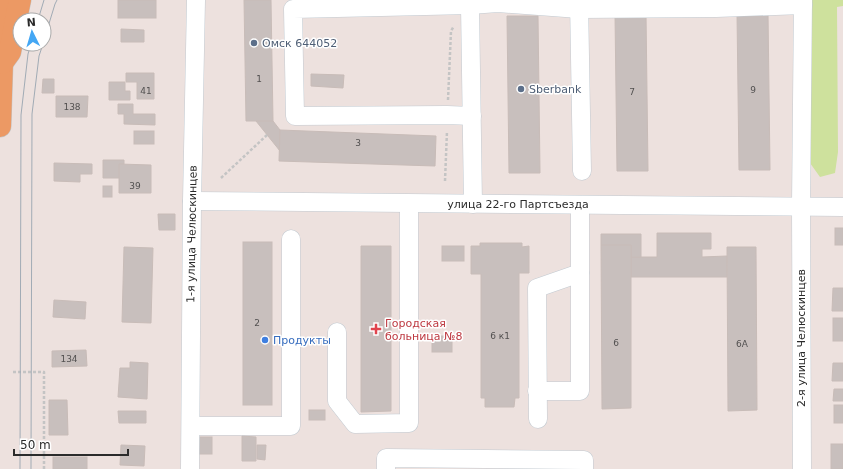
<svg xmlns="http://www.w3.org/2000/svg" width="843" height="469" viewBox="0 0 843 469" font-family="'DejaVu Sans',sans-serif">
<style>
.green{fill:#cee19d}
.building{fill:#c8bfbd;stroke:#c8bcb8}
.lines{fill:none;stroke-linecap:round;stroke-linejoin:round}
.minor-casing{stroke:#c2cad1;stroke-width:19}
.major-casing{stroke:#c4c4c4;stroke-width:23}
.path{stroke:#c4c4c4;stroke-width:2.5;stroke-dasharray:3 2;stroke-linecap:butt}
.minor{stroke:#fff;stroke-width:18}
.major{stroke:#ec9964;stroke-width:22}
.tram{stroke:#a1abb5;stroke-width:1}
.service-dot{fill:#5c6f8a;stroke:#fff;stroke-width:1.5}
.health-dot{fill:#e0444e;stroke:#fff;stroke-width:1.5}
.shop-dot{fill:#3f7fe0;stroke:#fff;stroke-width:1.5}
.labels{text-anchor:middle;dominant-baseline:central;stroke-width:3;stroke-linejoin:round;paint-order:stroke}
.number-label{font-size:9px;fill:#525050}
.service-label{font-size:11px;fill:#4e5e75;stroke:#fff;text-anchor:start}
.street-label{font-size:11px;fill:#2b2b2b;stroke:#fff}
.health-label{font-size:11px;fill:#be3a42;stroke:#fff;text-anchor:start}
.shop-label{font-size:11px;fill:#366cbe;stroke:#fff;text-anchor:start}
</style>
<rect width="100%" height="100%" fill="#ede1de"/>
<path class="green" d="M810,0h33v6l-6,1 1,145 -3,21 -15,4 -10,-14z"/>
<g class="building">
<rect x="118" y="0" width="38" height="18"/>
<path d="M244,0h27l2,121h-27z"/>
<path d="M737,13h31l2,157h-31z"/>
<path d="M615,14h31l2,157h-31z"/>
<path d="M507,16h31l2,157h-31z"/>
<path d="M121,29l23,1v12h-23z"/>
<path d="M126,73h28v26h-17v-17h-11z"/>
<path d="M311,74l33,1 -1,13 -32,-2z"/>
<path d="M43,79h11v14h-12z"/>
<path d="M109,82h16v9h5v9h-21z"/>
<path d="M56,96h32l-1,21h-31z"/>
<path d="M118,104h15v10h22v11l-31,-1v-10h-6z"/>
<path d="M256,121h17l7,9v21z"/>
<path d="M280,130l156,6 -1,30 -156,-5z"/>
<rect x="134" y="131" width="20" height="13"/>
<path d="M103,160h21v4h-5v14h-16z"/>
<path d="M54,163l38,1v10h-12v8l-26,-1z"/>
<path d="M119,164l32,1v28h-32z"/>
<rect x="103" y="186" width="9" height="11"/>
<path d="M158,214h17v16h-16z"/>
<rect x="835" y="228" width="8" height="17"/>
<path d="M657,233h54v16h-9v8l25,-1v21h-96v-20h26z"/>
<path d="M601,234h40v23h-10v-12h-30z"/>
<rect x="243" y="242" width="29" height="163"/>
<path d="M480,243h42v4l7,-1v27h-10v125h-4l-1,9h-29v-9h-4v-124h-10v-28h9z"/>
<path d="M601,245h30v163l-29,1z"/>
<path d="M361,246h30v165l-30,1z"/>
<rect x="442" y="246" width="22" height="15"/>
<path d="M124,247l29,1 -2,75 -29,-1z"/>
<path d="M727,247h29l1,163 -29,1z"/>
<path d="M833,288h10v23h-11z"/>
<path d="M54,300l32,2 -1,17 -32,-2z"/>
<rect x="833" y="318" width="10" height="23"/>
<rect x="432" y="336" width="20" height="16"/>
<path d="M86,350l1,16 -35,1v-16z"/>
<path d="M130,362l18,1 -1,36 -29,-2 2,-29h10z"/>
<path d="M833,363h10v18h-11z"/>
<path d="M834,389h9v12h-10z"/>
<path d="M49,400h18l1,35h-19z"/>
<rect x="834" y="405" width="9" height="18"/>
<rect x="309" y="410" width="16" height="10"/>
<path d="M118,411h28v12h-27z"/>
<path d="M242,436l14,1v24h-14z"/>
<rect x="198" y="437" width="14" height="17"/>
<rect x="831" y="444" width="12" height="25"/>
<path d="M121,445l24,1 -1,20 -24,-1z"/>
<path d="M257,445h9l-1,15 -8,-1z"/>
<rect x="53" y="457" width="34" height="12"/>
</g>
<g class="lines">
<g class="minor-casing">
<g id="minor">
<path d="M579,0l3,171"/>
<path d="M470,5l3,199"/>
<path d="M472,116l-25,-1 -152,1 -2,-107 177,-4 28,-2 81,6 137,-1 87,-3"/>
<path d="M192,201l651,6"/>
<path d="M337,332v69l18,23 54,-1v-219"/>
<path d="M537,391h43v-186"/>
<path d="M538,419l-1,-131 43,-15"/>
<path d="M191,426h100v-187"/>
<path d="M190,469l2,-268 4,-201"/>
<path d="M386,469v-11l198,2v9"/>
<path d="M802,469l-1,-263 2,-206"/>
</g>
</g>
<g class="major-casing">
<g id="major">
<path d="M0,35l3,-35"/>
<path d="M0,58l2,5 -2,63"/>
<path d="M2,63l8,-11 6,-33 4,-19"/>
</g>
</g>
<g class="path">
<path d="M448,100l3,-69 3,-5"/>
<path d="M221,178l46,-43"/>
<path d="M445,181l2,-50"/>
<path d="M13,372h31v97"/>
</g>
<use href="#minor" class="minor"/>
<use href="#major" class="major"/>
<g class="tram">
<path d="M38,20l6,-20"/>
<path d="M44,40l11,-36 2,-4"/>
<path d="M20,469l1,-354 7,-61 3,-10"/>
<path d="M31,469l1,-355 7,-58 4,-12"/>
</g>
</g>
<g class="service-dot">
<circle cx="254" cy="43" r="4"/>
<circle cx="521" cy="89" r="4"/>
</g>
<path class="health-dot" d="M374 323h4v4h4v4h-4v4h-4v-4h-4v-4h4z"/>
<circle class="shop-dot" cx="265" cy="340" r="4"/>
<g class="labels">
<g class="number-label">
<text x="259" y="79">1</text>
<text x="753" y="90">9</text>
<text x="146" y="91">41</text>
<text x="632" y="92">7</text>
<text x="72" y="107">138</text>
<text x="358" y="143">3</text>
<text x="135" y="186">39</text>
<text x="257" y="323">2</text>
<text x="500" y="336">6 к1</text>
<text x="616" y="343">6</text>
<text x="742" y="344">6А</text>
<text x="69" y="359">134</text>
</g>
<g class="service-label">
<text x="262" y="43">Омск 644052</text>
<text x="529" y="89">Sberbank</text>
</g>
<g class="street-label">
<text x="518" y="204">улица 22-го Партсъезда</text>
<text transform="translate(192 234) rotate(-89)">1-я улица Челюскинцев</text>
<text transform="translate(801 338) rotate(-90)">2-я улица Челюскинцев</text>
</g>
<g class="health-label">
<text x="385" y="323">Городская<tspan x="385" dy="13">больница №8</tspan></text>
</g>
<g class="shop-label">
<text x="273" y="340">Продукты</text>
</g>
</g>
<g transform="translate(32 32) rotate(355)"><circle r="19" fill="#ffffff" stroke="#aaaaaa"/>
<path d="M0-3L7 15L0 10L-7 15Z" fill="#44a7f4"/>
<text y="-6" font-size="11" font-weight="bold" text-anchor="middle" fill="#2b2b2b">N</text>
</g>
<path d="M14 449v6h114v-6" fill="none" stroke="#2b2b2b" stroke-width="2"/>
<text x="20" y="449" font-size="12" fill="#2b2b2b" stroke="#ffffff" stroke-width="3" paint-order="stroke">50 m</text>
</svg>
